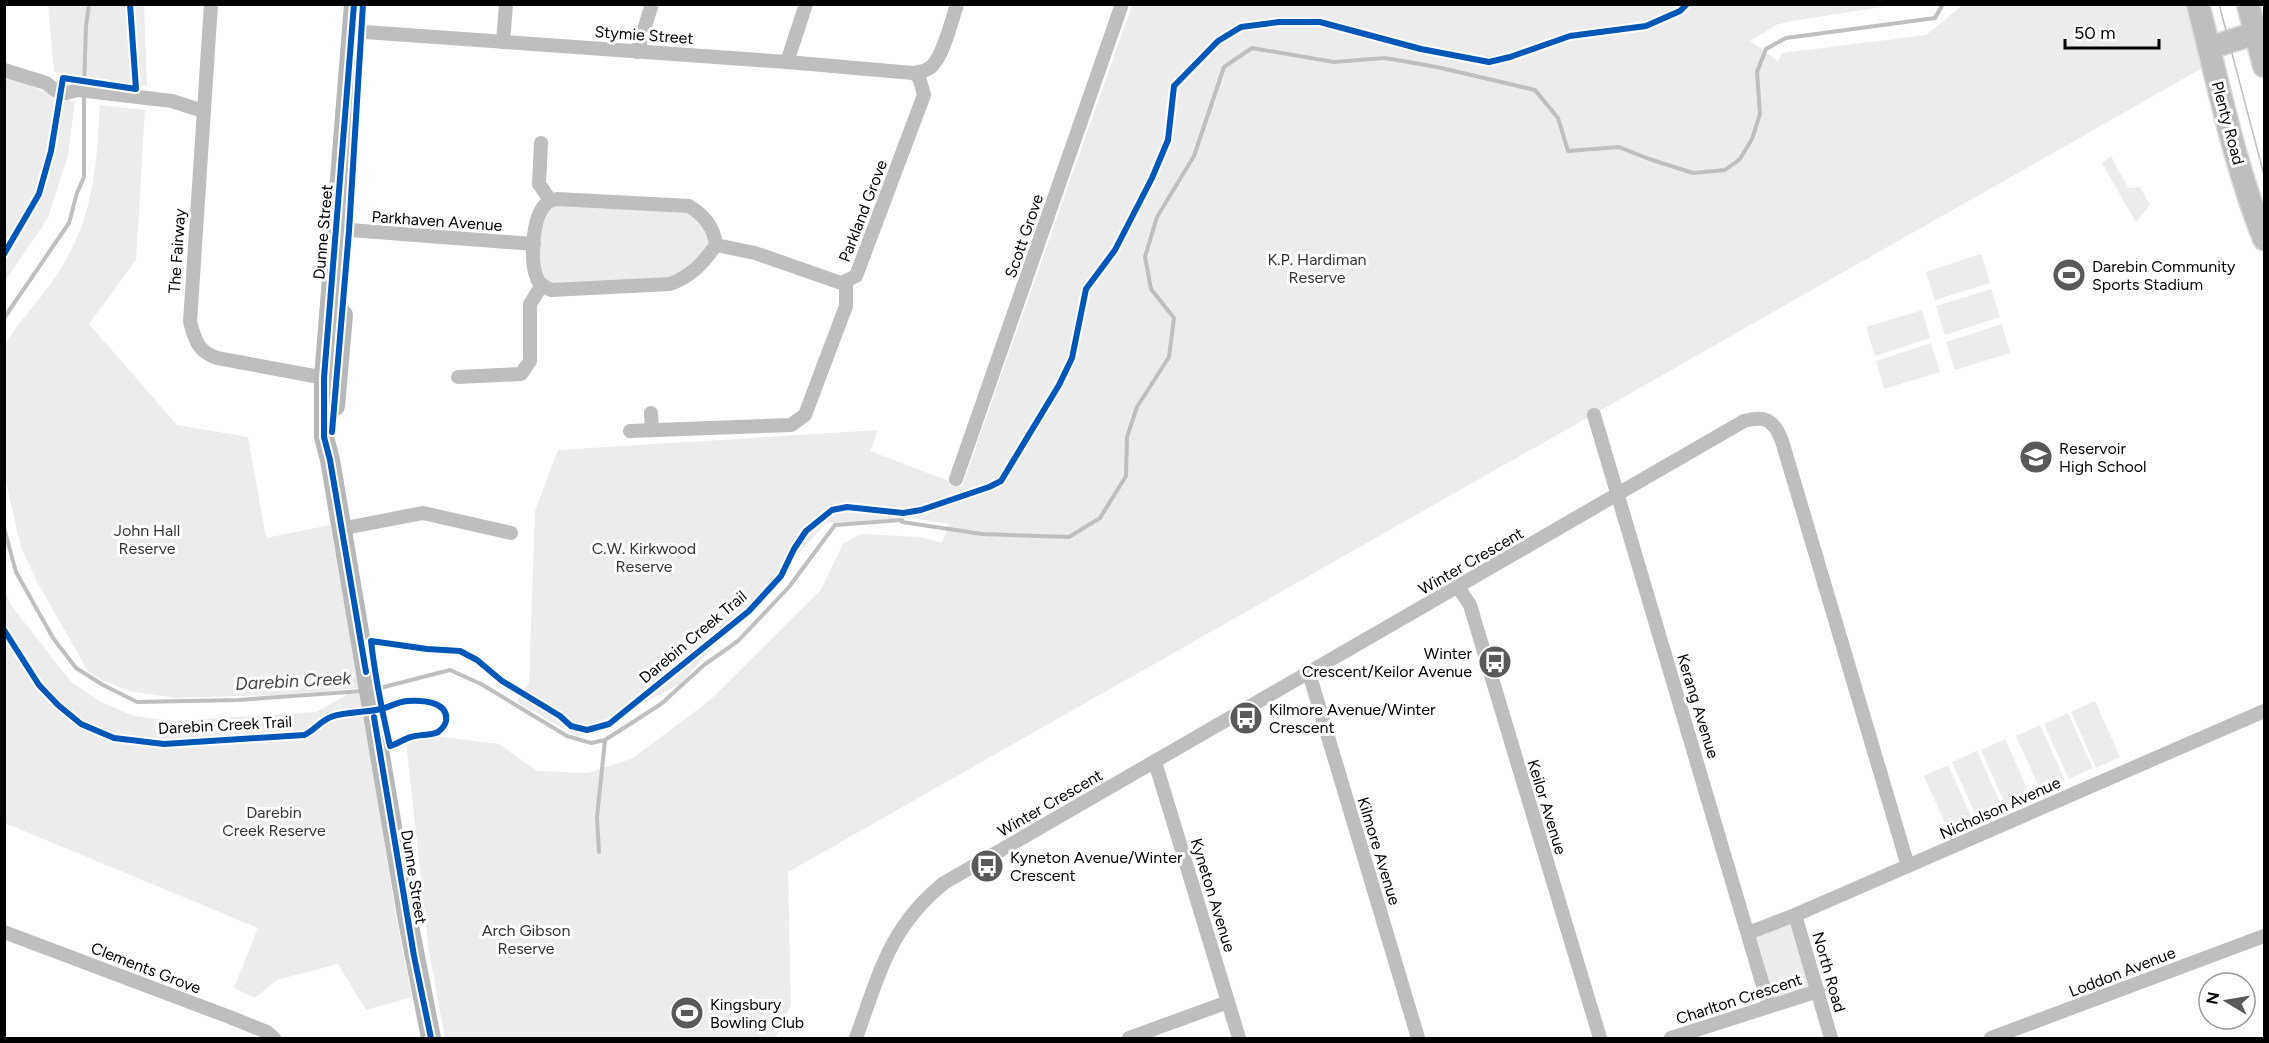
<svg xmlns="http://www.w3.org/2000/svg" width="2269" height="1043" viewBox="0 0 2269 1043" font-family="Figtree,sans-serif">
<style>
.green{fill:#ececec}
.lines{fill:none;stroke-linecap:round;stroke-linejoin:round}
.stream{stroke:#bfbfbf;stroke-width:4}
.trunk-casing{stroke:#dbdbdb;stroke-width:25}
.minor{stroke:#bebebe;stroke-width:14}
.secondary{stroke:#b8b8b8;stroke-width:20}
.trunk{stroke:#bebebe;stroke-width:22}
.tram{stroke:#bebebe;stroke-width:1.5}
.cycleway-casing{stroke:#fff;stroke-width:10}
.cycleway{stroke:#0057b8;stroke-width:6}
.labels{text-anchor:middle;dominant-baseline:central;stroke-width:6;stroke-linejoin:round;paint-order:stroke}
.street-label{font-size:16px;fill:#000;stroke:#fff}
.park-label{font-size:16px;fill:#333;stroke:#fff}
.poi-label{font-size:16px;fill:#000;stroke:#fff;text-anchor:start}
.water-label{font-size:18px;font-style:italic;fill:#444;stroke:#fff}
</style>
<rect width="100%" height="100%" fill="#fff"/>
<g class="green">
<path d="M48,5h96l3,81 -93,-14z"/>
<path d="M1132,5h763l-103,16 -16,4 -26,16 28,20 4,-8 144,-18 37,-30h235l15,57 -1425,810 3,133 -16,33h-330l-16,-86 -23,-210 29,-6 64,8 38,27 51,2 45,-15 76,-57 112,-111 22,-46 18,-10 60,3 21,6 7,-19 -37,-6 -86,5 -146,161 -102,53 -61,-35 12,-20 6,-171 23,-61 320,-20 -8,21 92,35z"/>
<path d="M9,75l31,15 35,12 -7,53 -20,63 -43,63 -1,-194z"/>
<path d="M100,105l45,5 -9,150 -47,64 88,101 71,12 18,101 64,-13 30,162 35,224 17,86 -46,13 -28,-46 -61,16 -22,18 -21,-10 24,-60 -253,-105 -1,-234 7,16 60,77 30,20 33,14 41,5 141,-9 43,-24 -82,7 -101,3 -48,-7 -30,-13 -10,-7 -50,-87 -17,-37 -16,-69v-133c13,-23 32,-42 47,-63 41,-59 44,-108 48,-177z"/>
<path d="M2111,156l17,32 12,-1 10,18 -14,17 -34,-59z"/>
<path d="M558,203l129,9 18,11 7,20 -12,18 -30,20 -119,6 -11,-9c-4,-24 -2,-47 6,-70z"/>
<path d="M1981,254l9,29 -55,17 -9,-28z"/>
<path d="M1991,289l9,28 -55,18 -9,-29z"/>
<path d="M1922,310l8,28 -55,18 -9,-29z"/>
<path d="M2002,324l8,29 -55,17 -9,-28z"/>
<path d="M1931,343l9,29 -56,17 -8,-28z"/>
<path d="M2095,701l25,56 -24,11 -25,-56z"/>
<path d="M2068,713l25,55 -24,11 -25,-55z"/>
<path d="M2040,725l25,56 -24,11 -25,-56z"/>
<path d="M2005,739l25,56 -24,11 -25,-56z"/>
<path d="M1977,751l25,56 -25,11 -25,-56z"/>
<path d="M1948,765l25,56 -24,11 -25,-56z"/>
<path d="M1795,915l23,76 -49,15 -21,-73z"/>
</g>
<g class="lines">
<g class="stream">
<path d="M84,88l2,-62 3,-22"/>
<path d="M4,318l65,-95 8,-30 7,-16v-82"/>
<path d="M4,528l12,44 37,66 23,30 27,17 34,17 101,-2 124,-9"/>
<path d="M376,689l74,-19 31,14 86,52 24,7 14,-3 56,-36 43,-39 34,-24 51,-54 46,-62 67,-5v2l80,12 87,3 31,-19 26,-42 1,-39 10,-30 32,-50 5,-39 -23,-29 -6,-32 12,-40 37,-61 30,-89 28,-19 82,14 51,-4 52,9 98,23 23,28 10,33 51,-4 30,12 44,14 32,-3 15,-11 12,-20 8,-25 -3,-42 9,-23 20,-11 149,-20 8,-14"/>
<path d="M599,852l-2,-35 8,-77"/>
</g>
<g class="trunk-casing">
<g id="trunk">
<path d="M2198,4c20,79 36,159 66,235"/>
<path d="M2248,4l16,62"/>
<path d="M2209,48l47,-15"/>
</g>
</g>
<g class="minor">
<path d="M211,4l-21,318c5,18 8,30 27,36l97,18 16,-4"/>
<path d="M350,31l437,31 126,11c7,-1 13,-2 18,-6 12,-10 21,-47 26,-63"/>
<path d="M503,42l3,-38"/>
<path d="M637,52l15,-48"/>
<path d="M787,62l19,-58"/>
<path d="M4,70l42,13 9,7 11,3 12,-3 94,11 31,10"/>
<path d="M541,143l-2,41 11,16"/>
<path d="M557,199l132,7c15,9 25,21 27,39 -13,18 -24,31 -46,39l-119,6c-6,-3 -12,-5 -14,-12 -7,-16 -5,-60 8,-73 3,-4 7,-5 12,-6z"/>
<path d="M337,229l197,15"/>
<path d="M716,245l39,8 86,30 15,-7 68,-181 -5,-18 -6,-4"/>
<path d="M458,377l63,-3 9,-13v-57l12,-19"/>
<path d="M651,413l1,17"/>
<path d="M1594,415l175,591"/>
<path d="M630,431l161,-6 14,-10 41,-109v-24"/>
<path d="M956,479l166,-475"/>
<path d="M340,529l83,-16 88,20"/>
<path d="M1458,587l12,18 130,433"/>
<path d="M1309,673l109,365"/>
<path d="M1155,762l84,276"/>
<path d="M1795,915l36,123"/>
<path d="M4,932l223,84 40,16 7,6"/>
<path d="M1748,933l47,-18 469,-204"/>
<path d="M856,1038c23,-63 33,-111 88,-155l800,-462c21,-6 30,-1 38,20l126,425"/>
<path d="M1129,1038l99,-36"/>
<path d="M1671,1038l147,-47"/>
<path d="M1991,1038l273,-102"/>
</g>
<g class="secondary">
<path d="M354,4l-30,374v59l6,23 78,461 23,117"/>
<path d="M335,406l8,-91"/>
</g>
<use href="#trunk" class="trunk"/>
<path class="tram" d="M2219,4l45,171"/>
<g class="cycleway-casing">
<g id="cycleway">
<path d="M354,4l-30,374v59l6,23 36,212"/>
<path d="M4,254l35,-60 12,-43 12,-73 73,11 -6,-85"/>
<path d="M332,432l17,-201 14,-227"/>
<path d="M4,630l35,55 19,20 23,19 33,14 50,6 140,-9c10,-4 16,-14 27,-18 14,-6 34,-4 50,-8 9,-2 16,-7 26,-8 14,-1 42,0 39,20 -1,5 -4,8 -8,11 -8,4 -18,2 -27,5 -7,2 -14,7 -21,9 -8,-35 -15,-70 -19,-105l56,8 33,2 17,9 25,21 58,35 11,10 16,4 22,-6 140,-113 32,-35 13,-27 12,-18 26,-21 15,-3 56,6 18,-3 68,-23 12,-6 58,-96 13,-27 14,-69 29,-39 37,-72 16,-38 6,-54 44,-45 23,-14 38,-5h41l101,27 68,13 21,-5 60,-21 76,-10 34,-15 7,-7"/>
<path d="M374,717l40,239 17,82"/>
</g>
</g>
<use href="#cycleway" class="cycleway"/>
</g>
<defs>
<g id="stadium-disc" transform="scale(1.725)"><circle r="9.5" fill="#595959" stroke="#fff"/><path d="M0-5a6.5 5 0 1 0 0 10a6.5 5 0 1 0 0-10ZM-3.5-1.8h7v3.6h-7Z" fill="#fff"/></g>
<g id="school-disc" transform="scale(1.725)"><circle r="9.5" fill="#595959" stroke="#fff"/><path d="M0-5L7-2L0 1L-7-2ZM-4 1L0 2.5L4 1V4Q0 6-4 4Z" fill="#fff"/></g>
<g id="bus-disc" transform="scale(1.725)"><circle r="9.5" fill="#595959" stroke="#fff"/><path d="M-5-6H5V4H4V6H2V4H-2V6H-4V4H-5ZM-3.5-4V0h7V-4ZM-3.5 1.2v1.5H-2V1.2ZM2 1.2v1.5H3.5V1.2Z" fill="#fff"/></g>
</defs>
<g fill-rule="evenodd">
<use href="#stadium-disc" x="2069" y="275"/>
<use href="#school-disc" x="2036" y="457"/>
<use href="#bus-disc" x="1495" y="662"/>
<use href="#bus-disc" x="1246" y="718"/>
<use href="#bus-disc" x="987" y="866"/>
<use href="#stadium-disc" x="687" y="1013"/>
</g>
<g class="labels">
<g class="street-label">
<text transform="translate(644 35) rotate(4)">Stymie Street</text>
<text transform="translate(2228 123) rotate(75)">Plenty Road</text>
<text transform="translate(863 211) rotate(-69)">Parkland Grove</text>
<text transform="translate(437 221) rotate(4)">Parkhaven Avenue</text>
<text transform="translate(323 232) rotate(-85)">Dunne Street</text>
<text transform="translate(1024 236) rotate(-71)">Scott Grove</text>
<text transform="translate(177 251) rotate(-86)">The Fairway</text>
<text transform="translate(1471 561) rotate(-30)">Winter Crescent</text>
<text transform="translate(693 637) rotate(-40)">Darebin Creek Trail</text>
<text transform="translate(1698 706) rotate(73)">Kerang Avenue</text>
<text transform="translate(225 725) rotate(-3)">Darebin Creek Trail</text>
<text transform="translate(1050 803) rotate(-30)">Winter Crescent</text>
<text transform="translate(1547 807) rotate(73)">Keilor Avenue</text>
<text transform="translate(2000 808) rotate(-24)">Nicholson Avenue</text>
<text transform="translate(1379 851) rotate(73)">Kilmore Avenue</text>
<text transform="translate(414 877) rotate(81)">Dunne Street</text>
<text transform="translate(1213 895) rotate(73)">Kyneton Avenue</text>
<text transform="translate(146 968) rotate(21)">Clements Grove</text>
<text transform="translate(1829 972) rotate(74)">North Road</text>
<text transform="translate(2122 972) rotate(-21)">Loddon Avenue</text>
<text transform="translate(1739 999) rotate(-18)">Charlton Crescent</text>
</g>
<g class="park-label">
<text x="1317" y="259">K.P. Hardiman<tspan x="1317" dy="18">Reserve</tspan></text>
<text x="147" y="530">John Hall<tspan x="147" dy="18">Reserve</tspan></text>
<text x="644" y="548">C.W. Kirkwood<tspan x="644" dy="18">Reserve</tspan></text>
<text x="274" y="812">Darebin<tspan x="274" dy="18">Creek Reserve</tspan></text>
<text x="526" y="930">Arch Gibson<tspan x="526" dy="18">Reserve</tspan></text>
</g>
<g class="poi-label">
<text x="2092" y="266">Darebin Community<tspan x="2092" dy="18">Sports Stadium</tspan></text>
<text x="2059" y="448">Reservoir<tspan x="2059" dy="18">High School</tspan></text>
<text x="1472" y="653" text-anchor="end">Winter<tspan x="1472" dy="18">Crescent/Keilor Avenue</tspan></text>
<text x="1269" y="709">Kilmore Avenue/Winter<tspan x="1269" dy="18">Crescent</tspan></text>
<text x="1010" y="857">Kyneton Avenue/Winter<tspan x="1010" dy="18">Crescent</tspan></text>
<text x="710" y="1004">Kingsbury<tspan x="710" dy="18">Bowling Club</tspan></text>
</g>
<g class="water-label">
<text transform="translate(293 681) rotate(-3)">Darebin Creek</text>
</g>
</g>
<rect width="2269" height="1043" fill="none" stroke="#000000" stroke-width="12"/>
<g transform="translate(2227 1001) rotate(281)"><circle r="28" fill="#ffffff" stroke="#999999" stroke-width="1.5"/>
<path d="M0-4.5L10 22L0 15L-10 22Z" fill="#595959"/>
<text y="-9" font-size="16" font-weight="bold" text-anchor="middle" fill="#000000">N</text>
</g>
<path d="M2065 39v9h94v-9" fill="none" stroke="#000000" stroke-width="3"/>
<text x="2074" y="39" font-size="18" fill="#000000" stroke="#ffffff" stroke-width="4.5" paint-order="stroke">50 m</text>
</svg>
